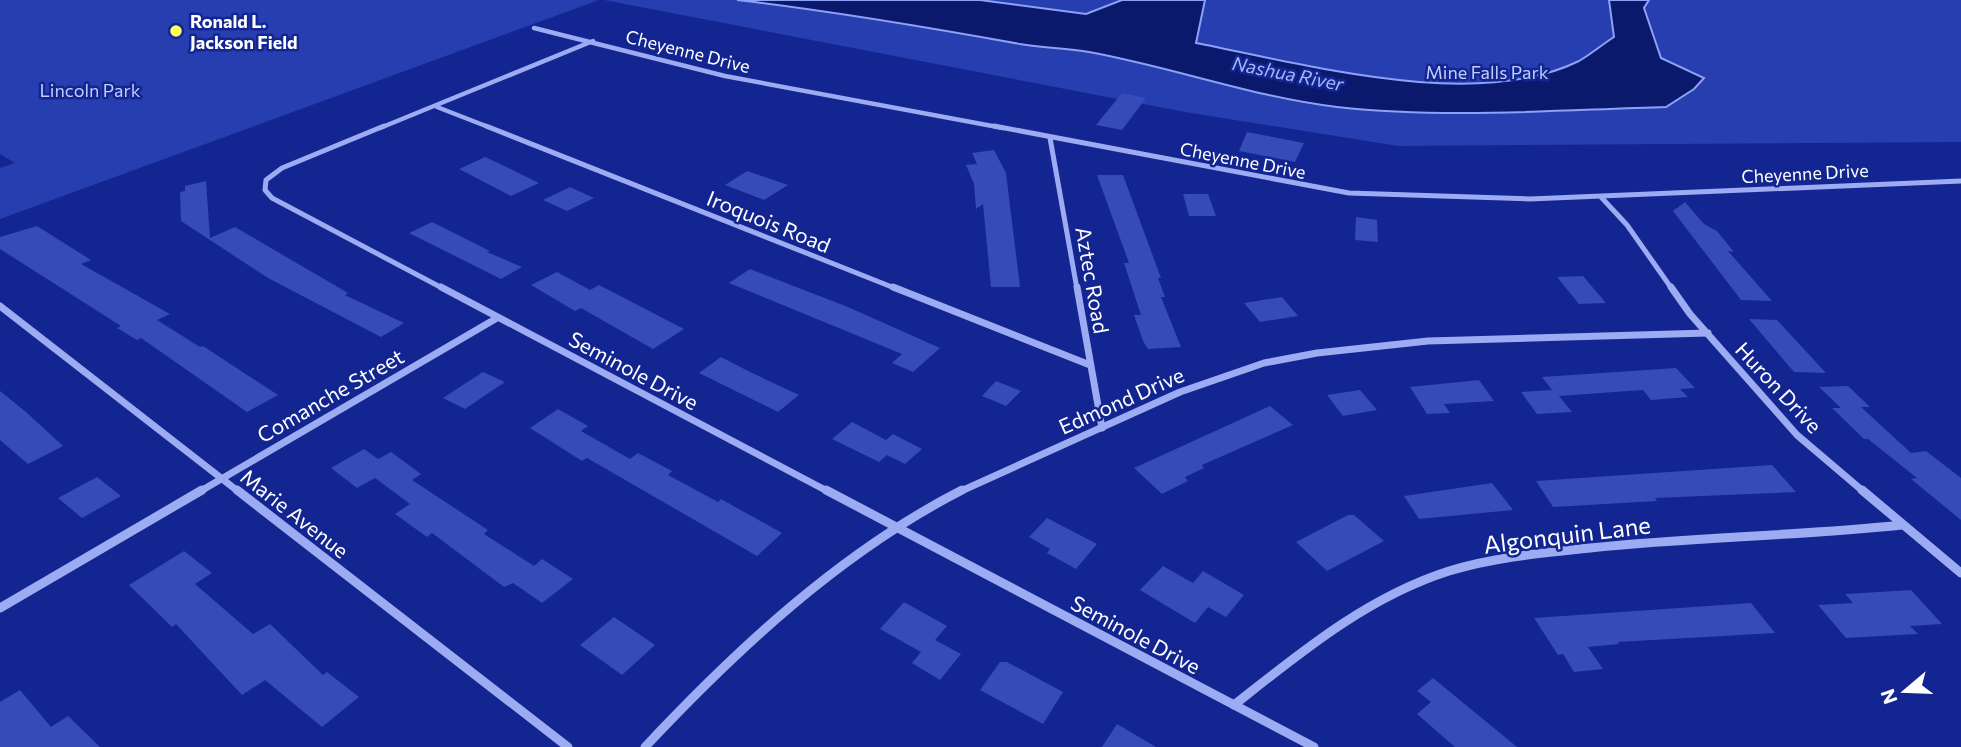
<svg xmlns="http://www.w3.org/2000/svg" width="1961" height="747" viewBox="0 0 1961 747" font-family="Commissioner,sans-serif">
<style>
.green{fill:#273eb1}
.water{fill:#0b196c;stroke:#8ea1f5;stroke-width:2}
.building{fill:#354bb7}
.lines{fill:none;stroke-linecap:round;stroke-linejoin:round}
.minor-far3{stroke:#9cabf2;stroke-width:4.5}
.minor-far2{stroke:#9cabf2;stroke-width:5}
.minor-far1{stroke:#9cabf2;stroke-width:7}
.minor{stroke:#9cabf2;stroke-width:9}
.poi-dot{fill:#fffe5d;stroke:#122590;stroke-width:2.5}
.labels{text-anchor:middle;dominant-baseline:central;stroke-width:5;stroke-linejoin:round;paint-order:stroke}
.far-poi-label{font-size:18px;font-weight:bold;fill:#fff;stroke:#122590;text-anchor:start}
.far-street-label{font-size:18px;fill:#fff;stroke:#122590}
.far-park-label{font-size:18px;fill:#c3cdfd;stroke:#122590}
.far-water-label{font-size:19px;font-style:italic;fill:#a8b6f9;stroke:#122590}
.street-label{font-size:21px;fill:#fff;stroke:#122590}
.near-street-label{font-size:24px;fill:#fff;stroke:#122590}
</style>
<rect width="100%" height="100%" fill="#122590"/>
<g class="green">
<path d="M0,0h599l-599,219v-51l15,-5 -15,-9z"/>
<path d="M604,0h1357v142l-563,4 -213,-34z"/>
</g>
<path class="water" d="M737,0h243l106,14 36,-14h83l-9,43c109,21 279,69 383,18 12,-7 24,-17 35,-24l-5,-37h40l-5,8 17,50 43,20 -10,11 -28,18c-110,3 -219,12 -329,0 -84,-10 -165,-40 -248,-55 -23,-4 -46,-4 -69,-8 -94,-17 -188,-33 -283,-44z"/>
<g class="building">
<path d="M1122,93l24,5 -24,32 -26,-5z"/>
<path d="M1247,132l57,11 -9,19 -56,-11z"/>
<path d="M994,150l12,23 14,114h-29l-8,-83 -7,5 -2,-25 -8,-19 11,-1 -5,-11z"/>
<path d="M485,157l11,5 43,21 -28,13 -52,-27z"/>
<path d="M747,171l41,14 -24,15 -39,-15z"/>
<path d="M1097,175h26l38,103h-3l7,19h-4l20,50 -33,2 -5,-8 -9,-26h7l-17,-52h5z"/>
<path d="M206,181l4,57 25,-11 113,66 -3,2 59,28 -23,14 -113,-59 -87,-57 -1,-29 5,-1v-5z"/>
<path d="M570,187l24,11 -27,13 -24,-11z"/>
<path d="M1183,194h25l8,22h-27z"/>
<path d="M1685,202l19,22 13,7 17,21 -6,-1 44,50 -31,-1 -68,-89z"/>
<path d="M1356,217l21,3 1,22 -23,-2z"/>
<path d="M432,222l58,29 -3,1 35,15 -21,12 -92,-46z"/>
<path d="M37,226l54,34 -10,4 89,50 -13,6 43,27 3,-1 75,49 -31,17 -106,-74 -4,2 -20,-12 4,-2 -121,-77v-12z"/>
<path d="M750,269l98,38 92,41 -27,24 -21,-9 10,-9 -173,-71z"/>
<path d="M557,272l33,18 9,-5 85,44 -31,20 -72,-41 -6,3 -44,-26z"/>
<path d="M1583,276l23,27 -27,1 -22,-27z"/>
<path d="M1282,297l16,19 -38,6 -16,-19z"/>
<path d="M1749,319l28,1 49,53 -32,-1z"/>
<path d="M721,357l29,15 49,23 -21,17 -79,-39z"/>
<path d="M1676,368l19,20 -15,1 8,8 -37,3 -8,-10 -84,6 13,16 -35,2 -16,-22 31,-2 -10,-13z"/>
<path d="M483,372l22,10 -40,27 -22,-11z"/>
<path d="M1479,380l15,21 -50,3 6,9 -23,1 -17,-27z"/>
<path d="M996,381l25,10 -15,15 -24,-10z"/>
<path d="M1848,386l22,21h-9l50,46 15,-2 35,27v42l-50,-41 6,-1 -49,-39h-4l-32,-31h9l-22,-21z"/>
<path d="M1360,390l17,20 -34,6 -16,-21z"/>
<path d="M0,391l26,21 37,34 -35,18 -28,-24z"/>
<path d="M1270,406l23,19 -91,40 2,3 -19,9 3,4 -26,13 -28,-26z"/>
<path d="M558,409l30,17 -7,5 49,28 8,-6 34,18 -4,4 50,27 3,-3 61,34 -25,23 -170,-98 -5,3 -52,-33z"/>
<path d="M852,422l34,18 7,-6 29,15 -17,15 -18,-9 -8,7 -47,-23z"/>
<path d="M364,449l14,10 13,-7 30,22 -9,6 76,50 -4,4 50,32 8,-7 31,20 -31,24 -29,-20 -9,4 -72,-54 -5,4 -32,-23 15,-10 -35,-26 -18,10 -26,-20z"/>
<path d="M1772,465l24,27 -141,6 2,3 -104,6 -17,-26z"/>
<path d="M97,477l24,19 -39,22 -24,-20z"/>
<path d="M1492,483l21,27 -94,9 -15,-23z"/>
<path d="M1348,515h6l30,26 -57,30 -31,-29z"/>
<path d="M1047,518l50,26 -21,25 -29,-16 3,-4 -21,-12z"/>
<path d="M184,551l28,22 -17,11 58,50 17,-10 53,51 4,-3 32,25 -37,30 -57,-47 -23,15 -66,-71 -4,3 -43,-42z"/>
<path d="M1163,566l30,17 10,-12 41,24 -18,22 -18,-10 -13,16 -55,-33z"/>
<path d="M1911,590l31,34 -32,2 8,8 -72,4 -28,-33 35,-2 -8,-9z"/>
<path d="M904,602l43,24 -12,14 26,14 -21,26 -28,-17 9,-11 -41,-23z"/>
<path d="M1751,603l24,30 -157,9 1,2 -31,3 15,22 -29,3 -11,-18 -5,1 -24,-37z"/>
<path d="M614,617l41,28 -33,30 -42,-30z"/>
<path d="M1000,662h7l56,30 -20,32 -63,-34z"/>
<path d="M1433,678l84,69h-62l-38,-33 14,-12 -14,-11z"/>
<path d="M20,690l31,37 17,-11 32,31h-100v-45z"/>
<path d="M1117,724l39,23h-54z"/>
</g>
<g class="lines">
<g class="minor-far3">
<path d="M534,28l191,48 278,52"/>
<path d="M437,107l54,21"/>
<path d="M380,128l213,-87"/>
</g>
<g class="minor-far2">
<path d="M384,126l-102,42 -16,12 -1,10 7,8 172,91"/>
<path d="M486,126l411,163"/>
<path d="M994,126l355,67 181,6 431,-18"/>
<path d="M1050,138l27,151"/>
<path d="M1601,197l26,28 45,64"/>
</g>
<g class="minor-far1">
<path d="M441,287l388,205"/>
<path d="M893,287l197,78"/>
<path d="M1077,287l25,141"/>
<path d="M1671,287l19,27 107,121 67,57"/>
<path d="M0,306l239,186"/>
<path d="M199,492l298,-174"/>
<path d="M959,492l221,-100 84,-29 53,-10 111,-12 280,-8"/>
</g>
<g class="minor">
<path d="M237,490l331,257"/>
<path d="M826,490l488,257"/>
<path d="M1862,490l99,83"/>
<path d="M0,608l202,-118"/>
<path d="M1234,705c66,-52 133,-108 215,-134 46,-14 93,-18 141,-23 104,-11 208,-12 312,-23"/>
<path d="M645,747c92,-98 196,-195 317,-257"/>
</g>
</g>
<circle class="poi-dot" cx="176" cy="31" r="7"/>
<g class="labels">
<g class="far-poi-label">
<text x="190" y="21">Ronald L.<tspan x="190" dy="21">Jackson Field</tspan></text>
</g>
<g class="far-street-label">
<text transform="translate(688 51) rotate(14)">Cheyenne Drive</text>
<text transform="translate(1243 160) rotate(11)">Cheyenne Drive</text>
<text transform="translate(1805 173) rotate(-3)">Cheyenne Drive</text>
</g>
<g class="far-park-label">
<text x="1487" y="72">Mine Falls Park</text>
<text x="90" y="90">Lincoln Park</text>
</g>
<g class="far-water-label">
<text transform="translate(1288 73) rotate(11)">Nashua River</text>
</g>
<g class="street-label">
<text transform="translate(769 221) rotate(22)">Iroquois Road</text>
<text transform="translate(1093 280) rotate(80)">Aztec Road</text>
<text transform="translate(634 370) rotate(28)">Seminole Drive</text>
<text transform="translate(1779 387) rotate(47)">Huron Drive</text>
<text transform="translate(330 395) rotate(-30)">Comanche Street</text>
<text transform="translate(1121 400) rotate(-24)">Edmond Drive</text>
<text transform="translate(295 513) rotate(38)">Marie Avenue</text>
<text transform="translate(1136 634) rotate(28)">Seminole Drive</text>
</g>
<g class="near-street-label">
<text transform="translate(1567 534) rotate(-7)">Algonquin Lane</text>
</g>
</g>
<g transform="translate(1905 691) rotate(251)" stroke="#122590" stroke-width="5" paint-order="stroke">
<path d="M0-5L12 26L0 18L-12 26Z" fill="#ffffff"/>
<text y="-10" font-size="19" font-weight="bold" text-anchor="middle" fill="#ffffff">N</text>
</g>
</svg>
